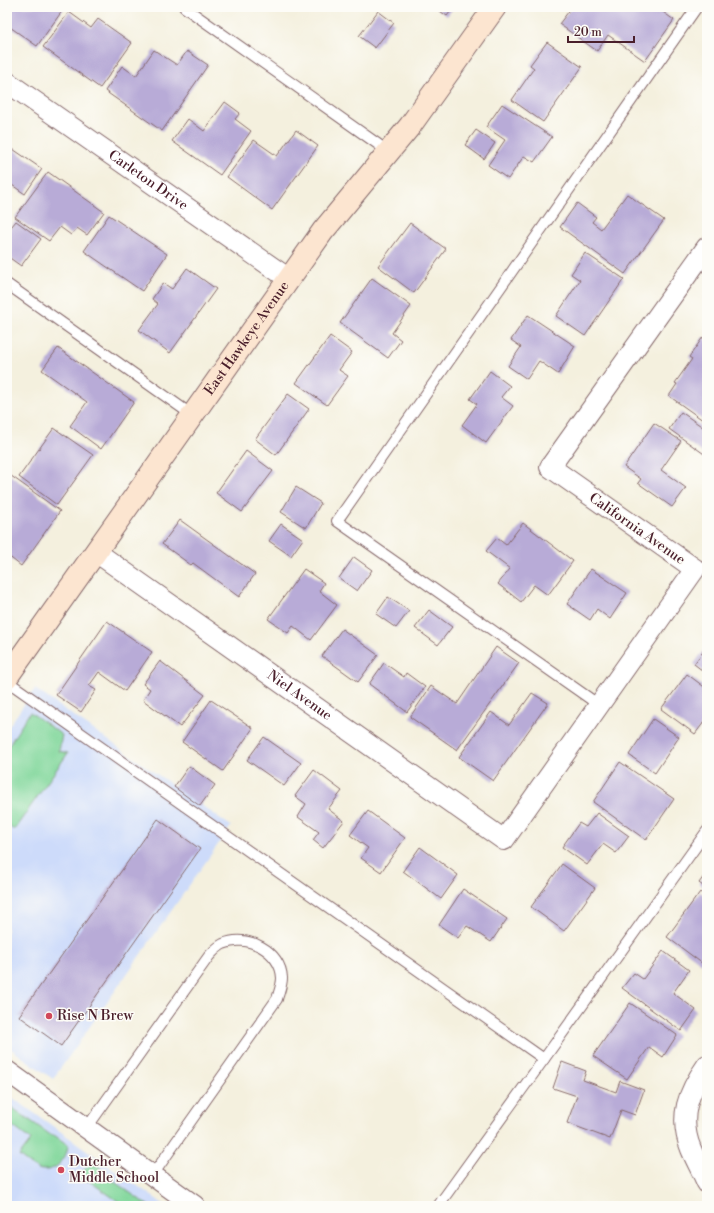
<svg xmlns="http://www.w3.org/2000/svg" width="714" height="1213" viewBox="0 0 714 1213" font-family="'Libre Bodoni',serif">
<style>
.built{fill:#cddbfa}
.green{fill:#81d79b;stroke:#667b63}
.building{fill:#b8abd7}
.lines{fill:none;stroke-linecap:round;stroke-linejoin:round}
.lane-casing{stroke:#86686a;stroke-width:12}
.street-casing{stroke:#86686a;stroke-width:22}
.secondary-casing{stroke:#86686a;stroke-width:24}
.lane{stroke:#fff;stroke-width:10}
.street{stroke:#fff;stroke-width:20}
.secondary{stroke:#fce5d0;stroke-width:22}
.poi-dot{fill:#d1495b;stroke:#fdfcf7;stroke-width:1.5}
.labels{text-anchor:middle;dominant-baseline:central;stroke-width:3;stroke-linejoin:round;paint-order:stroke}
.street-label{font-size:14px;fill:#4a1f2b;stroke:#fdfcf7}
.poi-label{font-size:14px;fill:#4a1f2b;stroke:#fdfcf7;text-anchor:start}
</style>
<rect width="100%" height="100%" fill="#fdfcf7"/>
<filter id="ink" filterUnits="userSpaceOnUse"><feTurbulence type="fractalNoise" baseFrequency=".025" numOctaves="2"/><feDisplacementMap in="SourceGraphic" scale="8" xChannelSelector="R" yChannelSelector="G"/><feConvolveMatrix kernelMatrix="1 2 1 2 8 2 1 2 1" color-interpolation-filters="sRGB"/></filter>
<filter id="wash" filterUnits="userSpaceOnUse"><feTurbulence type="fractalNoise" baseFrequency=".012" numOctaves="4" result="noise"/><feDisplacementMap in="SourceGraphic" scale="16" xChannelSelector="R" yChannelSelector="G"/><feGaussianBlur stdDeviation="0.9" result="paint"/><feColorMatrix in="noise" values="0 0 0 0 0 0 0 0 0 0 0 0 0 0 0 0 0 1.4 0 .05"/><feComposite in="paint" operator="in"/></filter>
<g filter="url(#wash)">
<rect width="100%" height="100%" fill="#f4f0de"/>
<g class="built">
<path d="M35,689l196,137 -178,253 -46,-33v-317z"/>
<path d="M7,1094l57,40 102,72h-159z"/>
</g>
<g class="green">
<path d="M30,712l32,23 -3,16 9,2 -54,77 -7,-5v-77z"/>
<path d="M7,1104l45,32 2,-1 14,10c-1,15 -14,29 -30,24 -7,-3 -13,-8 -19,-13l12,-16 -24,-18z"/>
<path d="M92,1162l9,6 -2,3 50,35h-24l-36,-25h-9l-3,-4z"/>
</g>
<g id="blocks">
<g class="building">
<path d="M7,7h58l-28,39 -30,-21z"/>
<path d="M434,7h20l-7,9z"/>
<path d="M572,7h84l18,13 -29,41 -37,-26 -11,16 -38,-27z"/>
<path d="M378,11l16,12 -19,25 -16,-12z"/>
<path d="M69,12l22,16 7,-9 34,24 -32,45 -57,-41z"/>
<path d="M547,42l35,25 -39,55 -31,-22 22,-32 -4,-3z"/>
<path d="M154,50l23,15 10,-14 21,14 -46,66 -57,-40 17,-25 14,10z"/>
<path d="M225,102l15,11 -5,6 16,12 -31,44 -48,-34 16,-22 16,12z"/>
<path d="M502,104l50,33 -18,25 -10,-6 -16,23 -20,-14 17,-25 -19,-13z"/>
<path d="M296,130l22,16 -46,64 -45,-33 27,-37 23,16z"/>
<path d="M476,130l19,13 -11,16 -19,-14z"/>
<path d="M7,145l35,24 -17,25 -16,-11 -2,2z"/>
<path d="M48,172l56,40 -17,23 -10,-7 -6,7 -11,-8 -11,14 -34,-24z"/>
<path d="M627,194l37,26 -39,54 -65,-47 17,-24 19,14 -4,5 9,7z"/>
<path d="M109,215l58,39 -25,37 -58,-40z"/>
<path d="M16,221l25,18 -20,27 -14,-10v-24z"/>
<path d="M410,223l36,26 -32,44 -36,-27z"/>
<path d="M585,253l39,26 -39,57 -29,-20 24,-36 -9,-6z"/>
<path d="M187,268l29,21 -46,64 -31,-23 19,-26 -6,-5 11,-16 9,6z"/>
<path d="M372,278l39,28 -19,27 9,7 -13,18 -48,-35z"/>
<path d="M528,315l47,31 -17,28 -19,-13 -12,18 -19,-13 13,-19 -10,-7z"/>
<path d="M330,336l22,16 -13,18 9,6 -21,29 -31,-22z"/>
<path d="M703,337l4,2v84l-38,-27 8,-12 -2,-1 17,-24 -3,-2z"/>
<path d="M58,348l76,54 -33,47 -31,-23 17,-24 -45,-32z"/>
<path d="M490,371l20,15 -9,11 12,9 -27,37 -24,-18 15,-21 -7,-5z"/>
<path d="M288,394l21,15 -33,46 -21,-16z"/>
<path d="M681,412l26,18v26l-38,-27z"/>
<path d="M654,423l27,18 -20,29 25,18 -14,19 -34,-24 3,-4 -17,-12z"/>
<path d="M54,428l39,27 -36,50 -38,-28z"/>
<path d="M246,451l27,20 -31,41 -26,-19z"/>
<path d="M7,473l53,38 -39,55 -14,-11z"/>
<path d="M296,487l25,16 -15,25 -25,-16z"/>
<path d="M180,520l75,54 -16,23 -46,-34 -2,2 -29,-21z"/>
<path d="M523,523l50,38 -25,34 -14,-10 -13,17 -23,-18 12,-15 -24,-18 11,-13 9,7z"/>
<path d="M281,524l22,15 -12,17 -22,-15z"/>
<path d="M354,557l18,13 -15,21 -18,-13z"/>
<path d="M304,569l20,14 -5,8 18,14 -26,35 -18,-14 -5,7 -20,-14z"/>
<path d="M591,569l36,24 -17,26 -13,-10 -7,11 -23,-16z"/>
<path d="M388,597l21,14 -13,17 -20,-14z"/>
<path d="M429,610l23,17 -14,18 -23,-17z"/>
<path d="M107,621l45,31 -27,39 -26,-19 -10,14 7,4 -15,22 -25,-17z"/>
<path d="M342,629l36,26 -20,27 -36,-26z"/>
<path d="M707,646v28l-13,-10z"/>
<path d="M496,647l23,16 -62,87 -47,-33 21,-31 26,18z"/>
<path d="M160,661l45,34 -25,32 -37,-27 7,-11 -7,-5z"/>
<path d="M384,663l20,14 2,-4 19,14 -18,25 -38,-28z"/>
<path d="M687,674l20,15v29l-12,16 -34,-25z"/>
<path d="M532,693l16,10 -55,78 -34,-24 32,-45 18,13z"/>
<path d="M211,700l42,28 -30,43 -41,-29z"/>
<path d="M653,719l26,18 -24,36 -26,-18z"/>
<path d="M264,737l37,26 -17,23 -37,-26z"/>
<path d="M620,762l54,37 -28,41 -53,-38z"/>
<path d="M189,766l26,19 -15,21 -26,-19z"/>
<path d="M314,770l28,21 -14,18 16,12 -21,27 -10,-8 6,-8 -21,-15 8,-13 -11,-8z"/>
<path d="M368,811l37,27 -24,34 -20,-14 7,-10 -18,-13z"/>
<path d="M597,813l32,23 -13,17 -13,-9 -16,21 -25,-18 17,-24 7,4z"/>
<path d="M158,819l42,30 -139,197 -42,-30z"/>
<path d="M420,847l38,28 -17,24 -38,-28z"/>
<path d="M562,864l33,24 -31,43 -33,-24z"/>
<path d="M707,872v17l-8,-6z"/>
<path d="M463,889l44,30 -16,23 -24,-16 -9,12 -19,-13z"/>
<path d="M700,892l7,5v70l-40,-30z"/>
<path d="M663,951l26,19 -16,23 23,17 -15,21 -59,-43 12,-15 9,6z"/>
<path d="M630,1003l47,32 -14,22 -14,-10 -22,32 -34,-23z"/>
<path d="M562,1062l24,9 -3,9 33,12 4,-11 24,9 -9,25 -14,-5 -11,29 -43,-16 10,-27 -24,-8z"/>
</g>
</g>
</g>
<g filter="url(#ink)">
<use href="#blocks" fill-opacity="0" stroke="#86686a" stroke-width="1"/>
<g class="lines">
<g class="lane-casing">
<g id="lane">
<path d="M184,7l205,145"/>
<path d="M7,284l185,131"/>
<path d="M7,681l537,378 163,-228"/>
<path d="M599,705l-262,-184 360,-514"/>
<path d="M86,1129l123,-173c4,-4 8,-9 14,-12 24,-11 58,7 59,34 0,7 -3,14 -5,21l-125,177"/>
<path d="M438,1206l106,-147"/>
</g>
</g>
<g class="street-casing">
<g id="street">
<path id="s1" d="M7,82l282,197"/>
<path id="s2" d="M96,552l408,288 191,-271 -145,-102 157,-220"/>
<path d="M707,1065c-19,27 -29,52 -16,84 5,12 11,22 16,34"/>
<path d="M7,1071l188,135"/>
</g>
</g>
<g class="secondary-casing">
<g id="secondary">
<path id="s3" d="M7,677l316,-446 87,-105 85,-119"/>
</g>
</g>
<use href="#lane" class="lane"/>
<use href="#street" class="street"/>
<use href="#secondary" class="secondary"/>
</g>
</g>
<g class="poi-dot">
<circle cx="49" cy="1016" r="4"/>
<circle cx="61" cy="1170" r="4"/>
</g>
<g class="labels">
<g class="street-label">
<text stroke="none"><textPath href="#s1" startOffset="172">Carleton Drive</textPath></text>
<text stroke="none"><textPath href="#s3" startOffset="415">East Hawkeye Avenue</textPath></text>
<text transform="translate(637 529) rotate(35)">California Avenue</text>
<text stroke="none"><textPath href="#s2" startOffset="249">Niel Avenue</textPath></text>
</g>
<g class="poi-label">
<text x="57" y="1016">Rise N Brew</text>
<text x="69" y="1162">Dutcher<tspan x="69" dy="16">Middle School</tspan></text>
</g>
</g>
<rect width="714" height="1213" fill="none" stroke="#fdfcf7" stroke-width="24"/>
<path d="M568 36v6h66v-6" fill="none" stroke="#4a1f2b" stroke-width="2"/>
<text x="574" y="36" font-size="12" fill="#4a1f2b" stroke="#fdfcf7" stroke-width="3" paint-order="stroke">20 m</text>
</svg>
